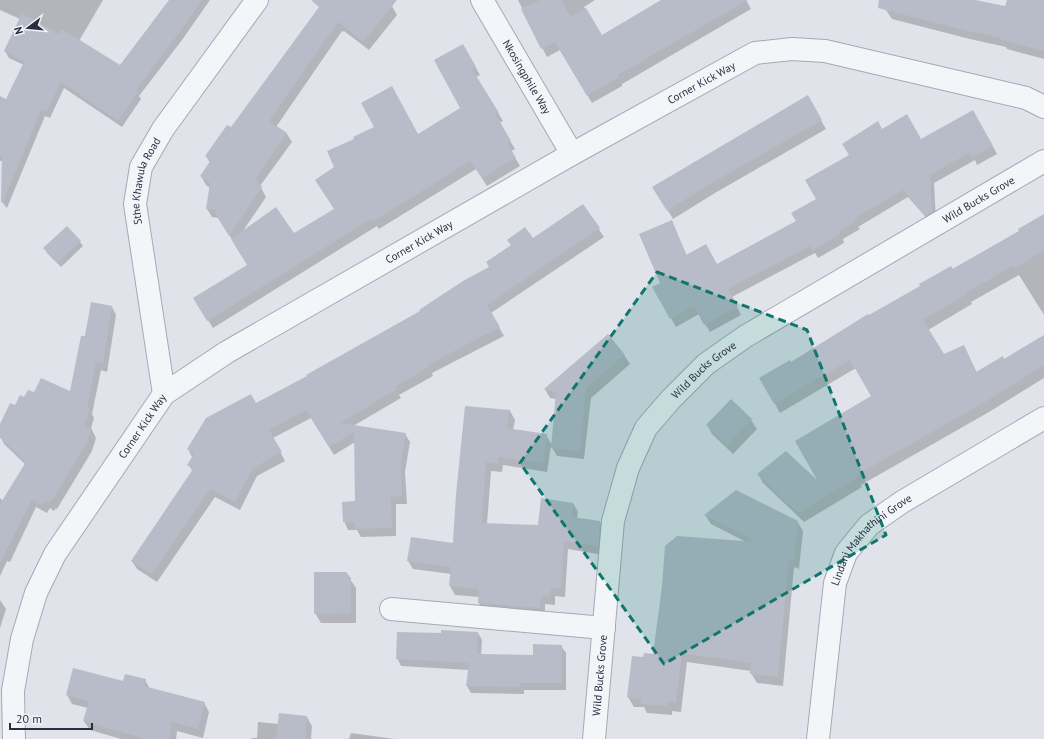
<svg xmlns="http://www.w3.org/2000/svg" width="1044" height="739" viewBox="0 0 1044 739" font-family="'PT Sans',sans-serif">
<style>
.shadow{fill:#0003}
.building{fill:#b7bcc8}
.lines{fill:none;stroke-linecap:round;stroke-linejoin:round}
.minor-casing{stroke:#a5a9b5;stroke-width:24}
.minor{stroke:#f3f5f8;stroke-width:22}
.marked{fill:#0f766e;fill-opacity:0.2;stroke:#0f766e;stroke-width:3;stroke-dasharray:8 5;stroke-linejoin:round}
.labels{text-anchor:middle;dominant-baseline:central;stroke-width:3.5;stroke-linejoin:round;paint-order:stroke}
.street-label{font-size:11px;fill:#282f43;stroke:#f0f2f7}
</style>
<rect width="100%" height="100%" fill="#e0e3ea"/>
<g class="shadow">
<path d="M0,0h103l-24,41 41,25 50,-66h40l-28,40 -43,56 2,3 -19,28 -58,-39 -14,30 -5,-2 -38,92 -5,-6 1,-41h-3v-36l24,-60 -15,-7 -4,-7 15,-32 -20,-9z"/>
<path d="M325,0h70l-3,6 5,9 -28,35 -25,-19 -1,1 -1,-1 -66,96 11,7 5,8 -32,44 6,11 -23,34 51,3 41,-24 83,-74 44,-28 1,-63 17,30 -4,2 27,44 -4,2 16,26 -4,2 9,15 -33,20 -11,-17 -97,60 -2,-3 -164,102 -19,-30 54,-32 -29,-48 -7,-1 -5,-8 3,-21 -4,-3 -5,-9 9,-13 -4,-7 25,-28z"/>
<path d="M518,0h77l-11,7 18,30 61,-37h83l5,9 -129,75v2l-30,17 -32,-53 -13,7z"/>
<path d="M888,0h82l74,19v40l-37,-10 -1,-2 -36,-8 -78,-20 -6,-9z"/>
<path d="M807,96l19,33 -111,64 -42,26 -19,-32z"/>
<path d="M973,111l24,43 -20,11 -2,-5 -41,23 2,37 -5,3 -23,-26 -50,30 2,2 -17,10 1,4 -26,15 -3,-5 -83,44 9,18 -31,17 -11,-18 -23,13 -23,-40 8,-4 11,-61 15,34 29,9 81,-44 20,-22 33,-43 32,-26 38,10z"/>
<path d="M583,205l21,32 -113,76 13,23 -72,37 1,3 -34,19 2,3 -48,28 52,8 5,8 -5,30 2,32h-11v32l-35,1 -4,-7h-9l-4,-9 12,-19 -1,-60 -21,13 -23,-37 -38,20 12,23 -28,15 -17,34 -25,-13 -58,85 -20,-13 -5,-8 61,-89 -4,-7 3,-8 -4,-8 68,-45 52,-27 113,-65 112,-72z"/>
<path d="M1044,215v100l-25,-40 -48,27 1,2 -44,26 16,25 20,-9 13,27 27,-13 40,-24v42l-55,34 -128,73 1,2 -58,35 -41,-39 -5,-9 61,10 54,-88 -17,-28 -76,45 -19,-34 30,-16 78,-47 151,-85z"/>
<path d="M67,227l13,15 3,4 -22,21 -14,-14 -2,-5z"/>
<path d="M112,307l4,8 -9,57 -6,-2 -9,44 2,4 -3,10 5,10 -4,13 -35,58 -1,-1 -2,3 -4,-3 -3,5 -11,-6 -26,55 -3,-1 -7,15v-78l3,3 23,-36 -22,-21 -4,-9 25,-36 10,-5 35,-1 16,-55z"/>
<path d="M624,355l6,9 -39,34 -7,61 -27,-3 -6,-10 -4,26 -44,-7 -1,7 -11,-1 -4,53 51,2 35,-23 5,9 -1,7 23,3 5,9 -2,24 -35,-6 -3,48 -10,-1v9l-10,-1v12l-61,-4 -5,-9 1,-6 -25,-2 -5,-9 1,-12 -38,-5 -5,-8 46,-17 12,-137 44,4 5,9 -2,10 33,5 6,10 4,-46 -6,-1 -5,-9z"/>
<path d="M751,420l6,9 -24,25 -21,-20 -5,-9z"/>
<path d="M705,515l92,6 6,10 -4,38 -5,-2 -11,119 -26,-3 -6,-10v-2l-64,-9 -6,50 -9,-1v4l-25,-2 -3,-6h-10l-6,-10 16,-39 10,-2 92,-114 -35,-18z"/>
<path d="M350,579l6,9v35h-35l-6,-10z"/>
<path d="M0,600l6,9 -6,19z"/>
<path d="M478,633l4,7 -1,15 53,1 27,-10 5,7v37h-42v4l-53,-1 -4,-7 2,-16 -68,-4 -4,-8 45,-24z"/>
<path d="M145,680l5,9 54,14 5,9 -6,26 -26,-7 -1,8h-55l-31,-9 -6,-9 4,-13 -16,-4 -5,-9 57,-13z"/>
<path d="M307,717l5,9 -1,13h-60l1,-1h5l1,-16 21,2z"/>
<path d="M351,733l44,6h-46z"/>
</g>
<g class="building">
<path d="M169,0h33l-23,33 -43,57 2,2 -20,29 -57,-39 -15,30 -5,-2 -38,92h-2l1,-46 -2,-1v-59l6,3 18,-37 -20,-11 18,-38 37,21 3,-5 58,36z"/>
<path d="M311,0h86l-34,42 -25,-20 -69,99 18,12 -31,45 6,9 -33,49 -13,-21 1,-5 -11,-1 4,-26 -10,-7 11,-16 -6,-4 22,-31 4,2 88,-120z"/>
<path d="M540,0h22l8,17 16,-9 16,27 59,-35h87l-130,75 1,2 -32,19 -32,-54 -14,7 -20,-40z"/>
<path d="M879,0h96l30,6 2,-6h37v51l-43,-11v-2l-37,-8 -86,-22z"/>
<path d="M463,44l13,23 -4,2 27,44 -3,2 15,26 -4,2 9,15 -34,20 -12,-17 -97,61 -2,-3 -164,102 -14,-23 54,-33 -16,-26 45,-32 18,26 40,-24 -19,-29 19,-13 -7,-16 27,-12 -1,-2 21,-10 -13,-24 31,-17 26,48 42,-26 -26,-48z"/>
<path d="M808,95l14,25 -112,64 -43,27 -15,-24z"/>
<path d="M973,110l20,36 -21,11 -3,-4 -39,22 2,37 -6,4 -23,-26 -48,28 1,3 -17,10 2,3 -29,16 -2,-4 -82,43 10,17 -34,19 -10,-19 -24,13 -18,-32 8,-4 -21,-49 33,-14 14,35 20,-11 11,20 79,-43 -5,-8 25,-14 -11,-19 44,-25 -7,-11 36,-23 4,8 25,-15 14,25z"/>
<path d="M583,204l17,24 -113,77 13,22 -72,38 1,2 -33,19 1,3 -57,34 66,10 -5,30 1,33 -11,1 1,31 -37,1v-7h-12l-1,-20 13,-1 -1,-69 -25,15 -23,-37 -37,20 13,22 -29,16 -18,34 -25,-13 -58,85 -21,-13 62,-92 -6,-4 7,-11 -7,-5 19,-31 45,-24 5,9 51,-27 -1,-1 114,-64 -1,-1 44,-29 26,-14 -3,-5 25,-17 -4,-5 18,-13 8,11z"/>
<path d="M1044,214v37l-30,17 -1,-2 -47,27 1,1 -44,26 21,34 20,-9 12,27 27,-16 1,3 40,-24v30l-61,38 -126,72 1,2 -60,36 -41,-39 29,-23 31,29 -22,-39 76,-45 -21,-36 -76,44 -15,-26 31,-18 1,2 77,-48 1,1 51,-29 -1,-2 32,-18 2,3 66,-38 -1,-2z"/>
<path d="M67,226l14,15 -23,22 -15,-15z"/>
<path d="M91,302l21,4 -9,57 -7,-1 -9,45 3,1 -5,18 7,2 -5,14 -35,59 -1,-1 -2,3 -4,-3 -3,6 -10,-7 -32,64v-59l26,-42 -26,-24v-14l10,-21 5,2 5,-10 4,2 4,-7 6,2 7,-14 29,13 11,-55h4z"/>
<path d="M608,334l17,21 -39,33 -6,63 -29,-3 5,-56 -12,-3z"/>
<path d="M731,399l21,20 -25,26 -21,-20z"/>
<path d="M465,406l45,4 -3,18 40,6 -4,29 -45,-6v7l-12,-2 -4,61 56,2 3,-27 32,5 -1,14 28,4 -2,25 -34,-5 -3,48 -10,-1 -1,9 -9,-1 -1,12 -62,-5 1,-14 -30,-3 2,-19 -44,-6 4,-24 42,6 3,-49z"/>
<path d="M736,490l62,31 -4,39 -5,-2 -11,119 -28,-3 1,-11 -69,-10 -6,50 -9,-1v4l-26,-2v-5l-14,-2 5,-41 11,1 1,-4 9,1 9,-68 3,-40 12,-10 80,6 -53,-27z"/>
<path d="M314,572h32l5,6v35l-37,1z"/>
<path d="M441,630l37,2 -1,22 56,1v-11l29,1v38h-42v4l-54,-1 3,-23 -73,-4 1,-27 44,1z"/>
<path d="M73,668l50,13 2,-7 21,5 -2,7 61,16 -7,27 -26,-7 -3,17h-23l-63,-18 6,-20 -23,-6z"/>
<path d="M279,713l28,3 -2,23h-29z"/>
</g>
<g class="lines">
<g class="minor-casing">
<g id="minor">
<path id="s1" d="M482,0l90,154"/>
<path id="s2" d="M164,394l-29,-190 6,-37 22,-38 94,-129"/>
<path d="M391,609l213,19"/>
<path id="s3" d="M14,739l-1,-48 9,-52 14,-46 19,-39 109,-160 63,-42 345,-198 183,-101 37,-4 33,2 201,47 18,9"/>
<path id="s4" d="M594,739l19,-218 15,-53 18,-40 25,-29 35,-35 40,-28 298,-175"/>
<path id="s5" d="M818,739l17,-156 11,-30 23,-28 33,-23 142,-84"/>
</g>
</g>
<use href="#minor" class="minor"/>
</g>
<path class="marked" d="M657,272l150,58 79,205 -222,129 -144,-201z"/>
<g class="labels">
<g class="street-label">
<text stroke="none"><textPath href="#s1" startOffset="89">Nkosingphile Way</textPath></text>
<text stroke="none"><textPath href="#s3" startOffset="1007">Corner Kick Way</textPath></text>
<text stroke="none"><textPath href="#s2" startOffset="217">Sthe Khawula Road</textPath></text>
<text stroke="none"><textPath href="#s4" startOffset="724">Wild Bucks Grove</textPath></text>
<text stroke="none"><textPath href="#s3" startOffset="683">Corner Kick Way</textPath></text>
<text stroke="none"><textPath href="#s4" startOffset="400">Wild Bucks Grove</textPath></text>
<text stroke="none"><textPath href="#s3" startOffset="347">Corner Kick Way</textPath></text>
<text stroke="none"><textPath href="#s5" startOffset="215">Lindani Makhathini Grove</textPath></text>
<text stroke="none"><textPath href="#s4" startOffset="64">Wild Bucks Grove</textPath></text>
</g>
</g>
<g transform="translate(28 28) rotate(254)" stroke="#f0f2f7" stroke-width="3" paint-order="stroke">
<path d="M0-3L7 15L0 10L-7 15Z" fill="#282f43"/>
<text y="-6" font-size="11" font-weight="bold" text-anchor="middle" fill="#282f43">N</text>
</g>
<path d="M10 723v6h82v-6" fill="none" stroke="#282f43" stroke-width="2"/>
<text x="16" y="723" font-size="12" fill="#282f43" stroke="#f0f2f7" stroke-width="3" paint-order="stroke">20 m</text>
</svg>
